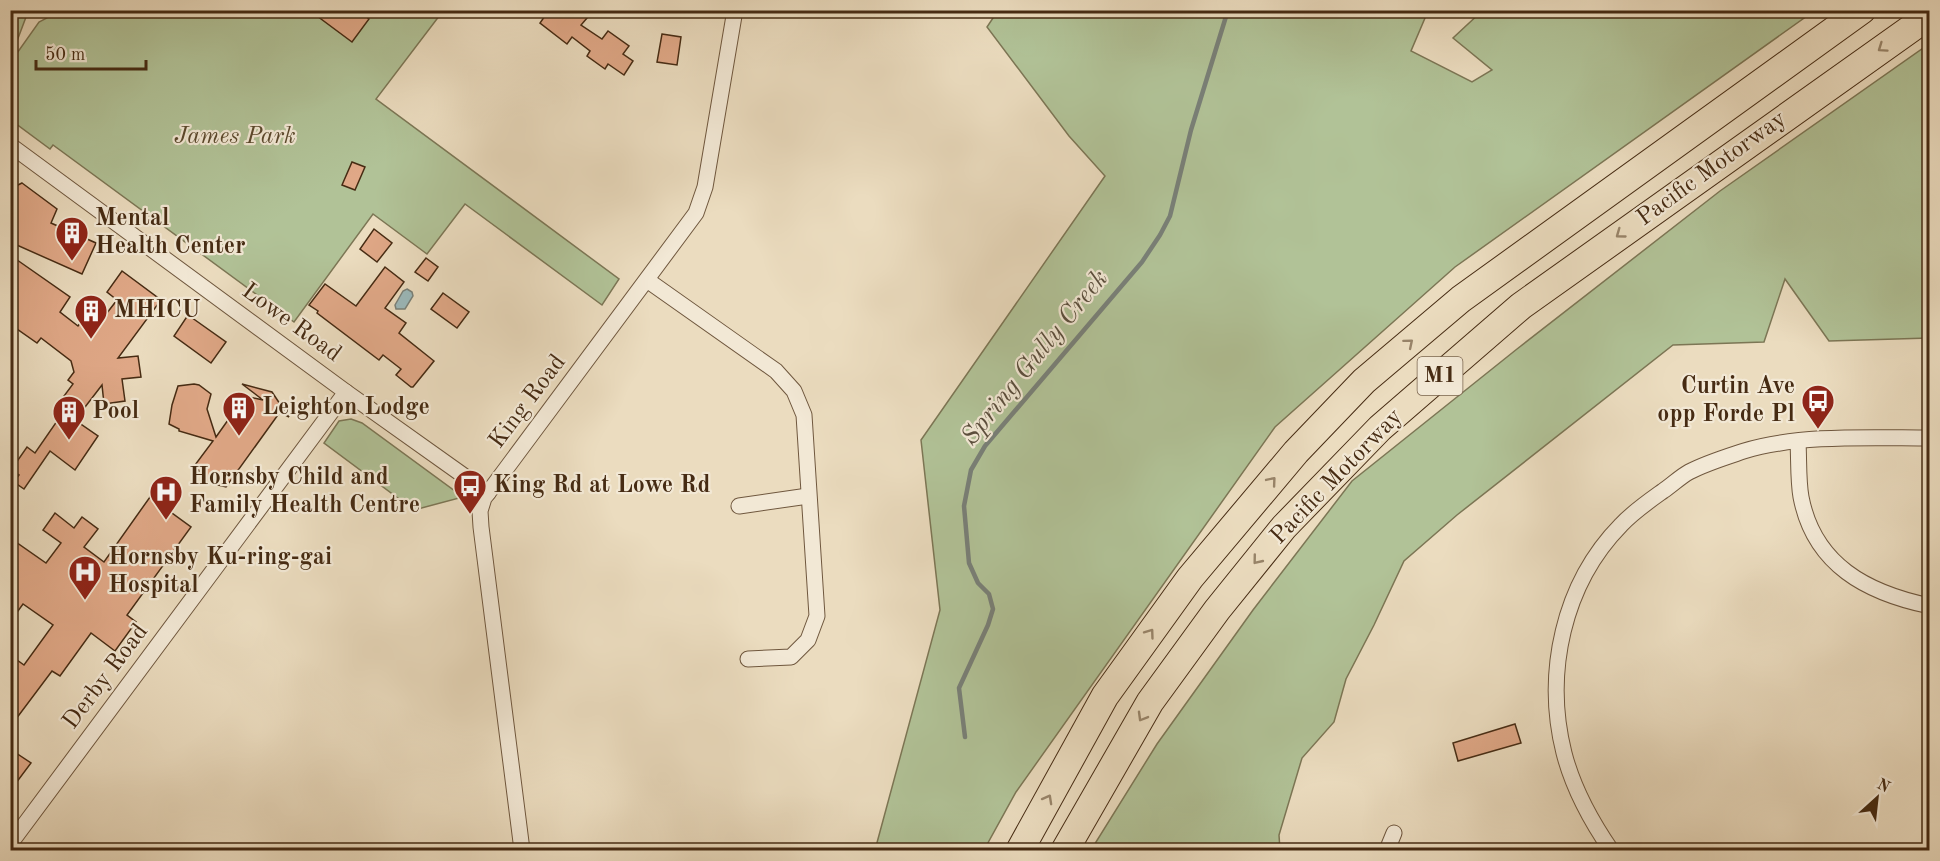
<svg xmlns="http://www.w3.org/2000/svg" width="1940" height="861" viewBox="0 0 1940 861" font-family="'Old Standard TT',serif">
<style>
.green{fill:#b1c297;stroke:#7c7655;stroke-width:1.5}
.water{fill:#9bb9bb;stroke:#798078;stroke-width:1.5}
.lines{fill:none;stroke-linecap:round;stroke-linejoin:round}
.stream{stroke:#798078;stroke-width:4.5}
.building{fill:#e0a887;stroke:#462b13;stroke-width:1.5}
.street-casing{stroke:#6f573e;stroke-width:17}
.highway-casing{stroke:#462b13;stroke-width:29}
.street{stroke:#f2e8d5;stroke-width:15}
.highway{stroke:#ebdcbf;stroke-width:27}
.oneway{stroke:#988469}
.labels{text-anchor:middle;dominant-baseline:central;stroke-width:4.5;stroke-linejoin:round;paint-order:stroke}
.shield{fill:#f2e8d5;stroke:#7a644d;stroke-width:1.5}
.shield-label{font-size:22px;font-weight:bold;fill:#462b13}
.park-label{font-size:24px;font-style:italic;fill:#5b492d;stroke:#f2e8d5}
.street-label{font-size:24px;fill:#462b13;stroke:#f2e8d5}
.poi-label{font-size:24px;font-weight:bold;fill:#462b13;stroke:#f2e8d5;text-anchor:start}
.water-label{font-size:26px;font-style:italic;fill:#5b4e3d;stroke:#f2e8d5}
</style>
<rect width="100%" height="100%" fill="#ebdcbf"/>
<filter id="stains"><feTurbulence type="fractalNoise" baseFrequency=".00333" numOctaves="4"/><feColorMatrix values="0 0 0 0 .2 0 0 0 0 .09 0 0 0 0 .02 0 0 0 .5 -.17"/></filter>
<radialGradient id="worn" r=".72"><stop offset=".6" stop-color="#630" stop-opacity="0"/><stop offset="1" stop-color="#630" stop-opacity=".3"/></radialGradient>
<g class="green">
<path d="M18,10l4,1 4,6 -9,24 -6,-5v-16z"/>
<path d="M54,11h389l-67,88 243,180 -17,26 -137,-101 -38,50 -54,-40 -79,108 -241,-177 -3,4 -39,-29 -1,-57 29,-41 8,-4z"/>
<path d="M995,11h433l-17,40 61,31 20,-12 -39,-32 29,-27h332l-359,256 -180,160 -259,365 -32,58h-109l65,-240 -19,-170 184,-264 -36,-40 -82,-109 10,-15z"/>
<path d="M1929,44v294l-100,3 -44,-62 -21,63 -91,3 -216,170 -53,46 -30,64 -28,54 -12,43 -32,36 -23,77 1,15h-189l66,-106 96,-134 99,-129 165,-132 203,-158z"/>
<path d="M351,419l11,4 101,74 -49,13 -90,-67 15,-22z"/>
</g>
<path class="water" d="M407,289l5,3 1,4 -8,13h-9l-1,-4 8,-14z"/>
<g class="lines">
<path class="stream" d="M965,737l-6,-49 29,-63 5,-16 -4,-15 -11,-11 -9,-20 -5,-57 7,-36 14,-24 157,-184 18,-27 10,-19 21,-86 37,-120"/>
</g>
<g class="building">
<path d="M309,10h48l12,9 -17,23z"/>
<path d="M549,10h28l10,8 -6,7 21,14 6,-8 21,15 -6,8 10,7 -9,14 -16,-11 -3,5 -18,-13 3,-5 -18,-14 -5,7 -27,-21z"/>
<path d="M662,34l19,3 -4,28 -20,-3z"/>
<path d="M352,162l13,5 -10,23 -13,-5z"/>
<path d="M22,183l35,26 -6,14 45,20 -14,31 -72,-32v-53z"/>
<path d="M374,229l18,14 -15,19 -17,-13z"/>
<path d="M10,255l60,42 -10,15 18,14 6,-8 12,9 21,-27 -10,-8 15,-21 39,29 -43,58 20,-2 3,21 -19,2 3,22 -21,3 -2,-19 -27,35 23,16 -23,34 -25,-19 -26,38 -10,-7 5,-7 -8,-5 16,-23 8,6 36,-52 -7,-5 9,-12 -5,-4 6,-8 -3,-11 -30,-23 -4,5 -27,-19z"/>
<path d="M426,258l12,9 -10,14 -13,-9z"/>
<path d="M385,267l19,15 -19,26 21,15 -7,10 35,28 -21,26h-2l-15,-12 5,-6 -18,-14 -4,5 -62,-47 1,-2 -9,-6 16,-21 31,22z"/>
<path d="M443,293l26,19 -12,16 -26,-19z"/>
<path d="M188,315l38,27 -15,21 -37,-27z"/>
<path d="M194,384l5,1 12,9 -4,15 9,28 29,-41 18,4 -21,-16 30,8 8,12 4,1 -1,3 6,9 -9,-5 -54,75 -20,-5 -11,-17 18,-24 -34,-10v-2l-10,-5 3,-19 6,-19z"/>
<path d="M150,497l41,30 -64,88 9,7 -21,29 -24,-18 -31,43 -8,-5 -42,56v-72l14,10 29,-40 -30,-21 -13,18v-84l36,25 15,-20 -18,-13 12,-17 19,15 8,-11 16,12 -14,18 20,15z"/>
<path d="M1515,724l6,19 -63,18 -5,-18z"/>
<path d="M10,749l21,14 -21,28z"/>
</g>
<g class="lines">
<g class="street-casing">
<g id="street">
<path d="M10,145l336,247 142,101"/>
<path d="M647,280l129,91 18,20 10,24 13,201 -9,24 -17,17 -43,2"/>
<path d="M1798,442c1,18 0,38 3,55 13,68 66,96 129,109"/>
<path d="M739,506l69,-10"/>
<path d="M10,844l336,-452"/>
<path d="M522,850l-41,-323 -1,-16 4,-13 4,-5 208,-280 9,-26 30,-177"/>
<path d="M1387,850l7,-17"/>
<path d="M1611,850c-20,-29 -38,-62 -47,-97 -20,-80 -1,-169 57,-228 12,-13 28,-24 42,-34 9,-6 17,-14 26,-19 17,-9 37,-15 55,-21 55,-17 128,-13 186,-13"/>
</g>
</g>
<g class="highway-casing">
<g id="highway">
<path d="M1020,850l85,-154 85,-118 106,-126 68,-71 97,-82 401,-289"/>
<path d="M1065,850l85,-148 67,-92 67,-83 96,-99 141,-122 409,-291"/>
</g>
</g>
<use href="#street" class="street"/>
<use href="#highway" class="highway"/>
</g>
<defs><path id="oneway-chevron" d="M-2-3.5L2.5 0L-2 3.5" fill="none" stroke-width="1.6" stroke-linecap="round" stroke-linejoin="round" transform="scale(1.5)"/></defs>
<g class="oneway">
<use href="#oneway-chevron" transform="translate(1882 48) rotate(145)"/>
<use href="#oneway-chevron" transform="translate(1620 234) rotate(144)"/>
<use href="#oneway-chevron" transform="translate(1409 343) rotate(-40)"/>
<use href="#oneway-chevron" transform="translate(1272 481) rotate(-50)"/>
<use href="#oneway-chevron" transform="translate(1257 560) rotate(129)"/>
<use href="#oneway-chevron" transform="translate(1150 633) rotate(-54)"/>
<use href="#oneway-chevron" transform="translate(1142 717) rotate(120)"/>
<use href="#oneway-chevron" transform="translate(1048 799) rotate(-61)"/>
</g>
<defs>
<g id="building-pin" transform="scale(1.725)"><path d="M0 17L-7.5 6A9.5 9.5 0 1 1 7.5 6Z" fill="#8f2418" stroke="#f2e8d5"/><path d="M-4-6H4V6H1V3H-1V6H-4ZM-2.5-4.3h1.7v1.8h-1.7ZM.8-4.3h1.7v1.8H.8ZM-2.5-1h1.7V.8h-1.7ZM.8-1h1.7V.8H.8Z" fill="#fff"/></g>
<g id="bus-pin" transform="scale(1.725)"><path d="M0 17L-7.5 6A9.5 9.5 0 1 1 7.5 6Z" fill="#8f2418" stroke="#f2e8d5"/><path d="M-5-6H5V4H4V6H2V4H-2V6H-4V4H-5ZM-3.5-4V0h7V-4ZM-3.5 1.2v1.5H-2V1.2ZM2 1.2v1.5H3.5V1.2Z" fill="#fff"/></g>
<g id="hospital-pin" transform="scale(1.725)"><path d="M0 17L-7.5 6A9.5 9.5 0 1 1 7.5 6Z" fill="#8f2418" stroke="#f2e8d5"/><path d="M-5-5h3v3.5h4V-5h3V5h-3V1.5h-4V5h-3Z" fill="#fff"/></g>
</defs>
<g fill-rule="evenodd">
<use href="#building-pin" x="72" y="233"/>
<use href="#building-pin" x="91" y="311"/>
<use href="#bus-pin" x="1818" y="401"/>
<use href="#building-pin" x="239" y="408"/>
<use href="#building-pin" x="69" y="412"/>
<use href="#bus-pin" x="470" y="486"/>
<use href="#hospital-pin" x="166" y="492"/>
<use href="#hospital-pin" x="85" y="572"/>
</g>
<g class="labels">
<rect class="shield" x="1417.5" y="357" width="45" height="38" rx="4.5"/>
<g class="shield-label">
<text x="1440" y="376">M1</text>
</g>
<g class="park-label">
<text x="235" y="137">James Park</text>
</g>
<g class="street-label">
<text transform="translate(1712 169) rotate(-36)">Pacific Motorway</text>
<text transform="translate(291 323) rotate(36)">Lowe Road</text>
<text transform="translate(528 402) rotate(-53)">King Road</text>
<text transform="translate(1337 477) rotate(-46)">Pacific Motorway</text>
<text transform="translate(106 677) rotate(-53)">Derby Road</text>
</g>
<g class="poi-label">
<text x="95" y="219">Mental<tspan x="95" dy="28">Health Center</tspan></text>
<text x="114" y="311">MHICU</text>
<text x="1795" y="387" text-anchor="end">Curtin Ave<tspan x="1795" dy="28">opp Forde Pl</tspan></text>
<text x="262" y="408">Leighton Lodge</text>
<text x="92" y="412">Pool</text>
<text x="189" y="478">Hornsby Child and<tspan x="189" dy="28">Family Health Centre</tspan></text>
<text x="493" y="486">King Rd at Lowe Rd</text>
<text x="108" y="558">Hornsby Ku-ring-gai<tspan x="108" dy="28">Hospital</tspan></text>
</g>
<g class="water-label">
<text transform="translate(1035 358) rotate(-51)">Spring Gully Creek</text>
</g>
</g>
<rect width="1940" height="861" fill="none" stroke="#ebdcbf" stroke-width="36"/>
<rect x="12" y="12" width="1916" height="837" fill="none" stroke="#462b13" stroke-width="3"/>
<rect x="18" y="18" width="1904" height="825" fill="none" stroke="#462b13" stroke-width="1.5"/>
<g transform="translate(1877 798) rotate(27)" stroke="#f2e8d5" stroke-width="4.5" paint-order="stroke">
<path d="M0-4.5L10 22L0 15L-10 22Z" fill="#462b13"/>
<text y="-9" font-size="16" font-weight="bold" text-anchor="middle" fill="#462b13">N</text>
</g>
<path d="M36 60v9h110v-9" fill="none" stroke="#462b13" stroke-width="3"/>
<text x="45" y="60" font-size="18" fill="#462b13" stroke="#f2e8d5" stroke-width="4.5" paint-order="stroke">50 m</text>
<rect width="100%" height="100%" filter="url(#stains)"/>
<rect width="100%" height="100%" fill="url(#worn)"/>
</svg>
